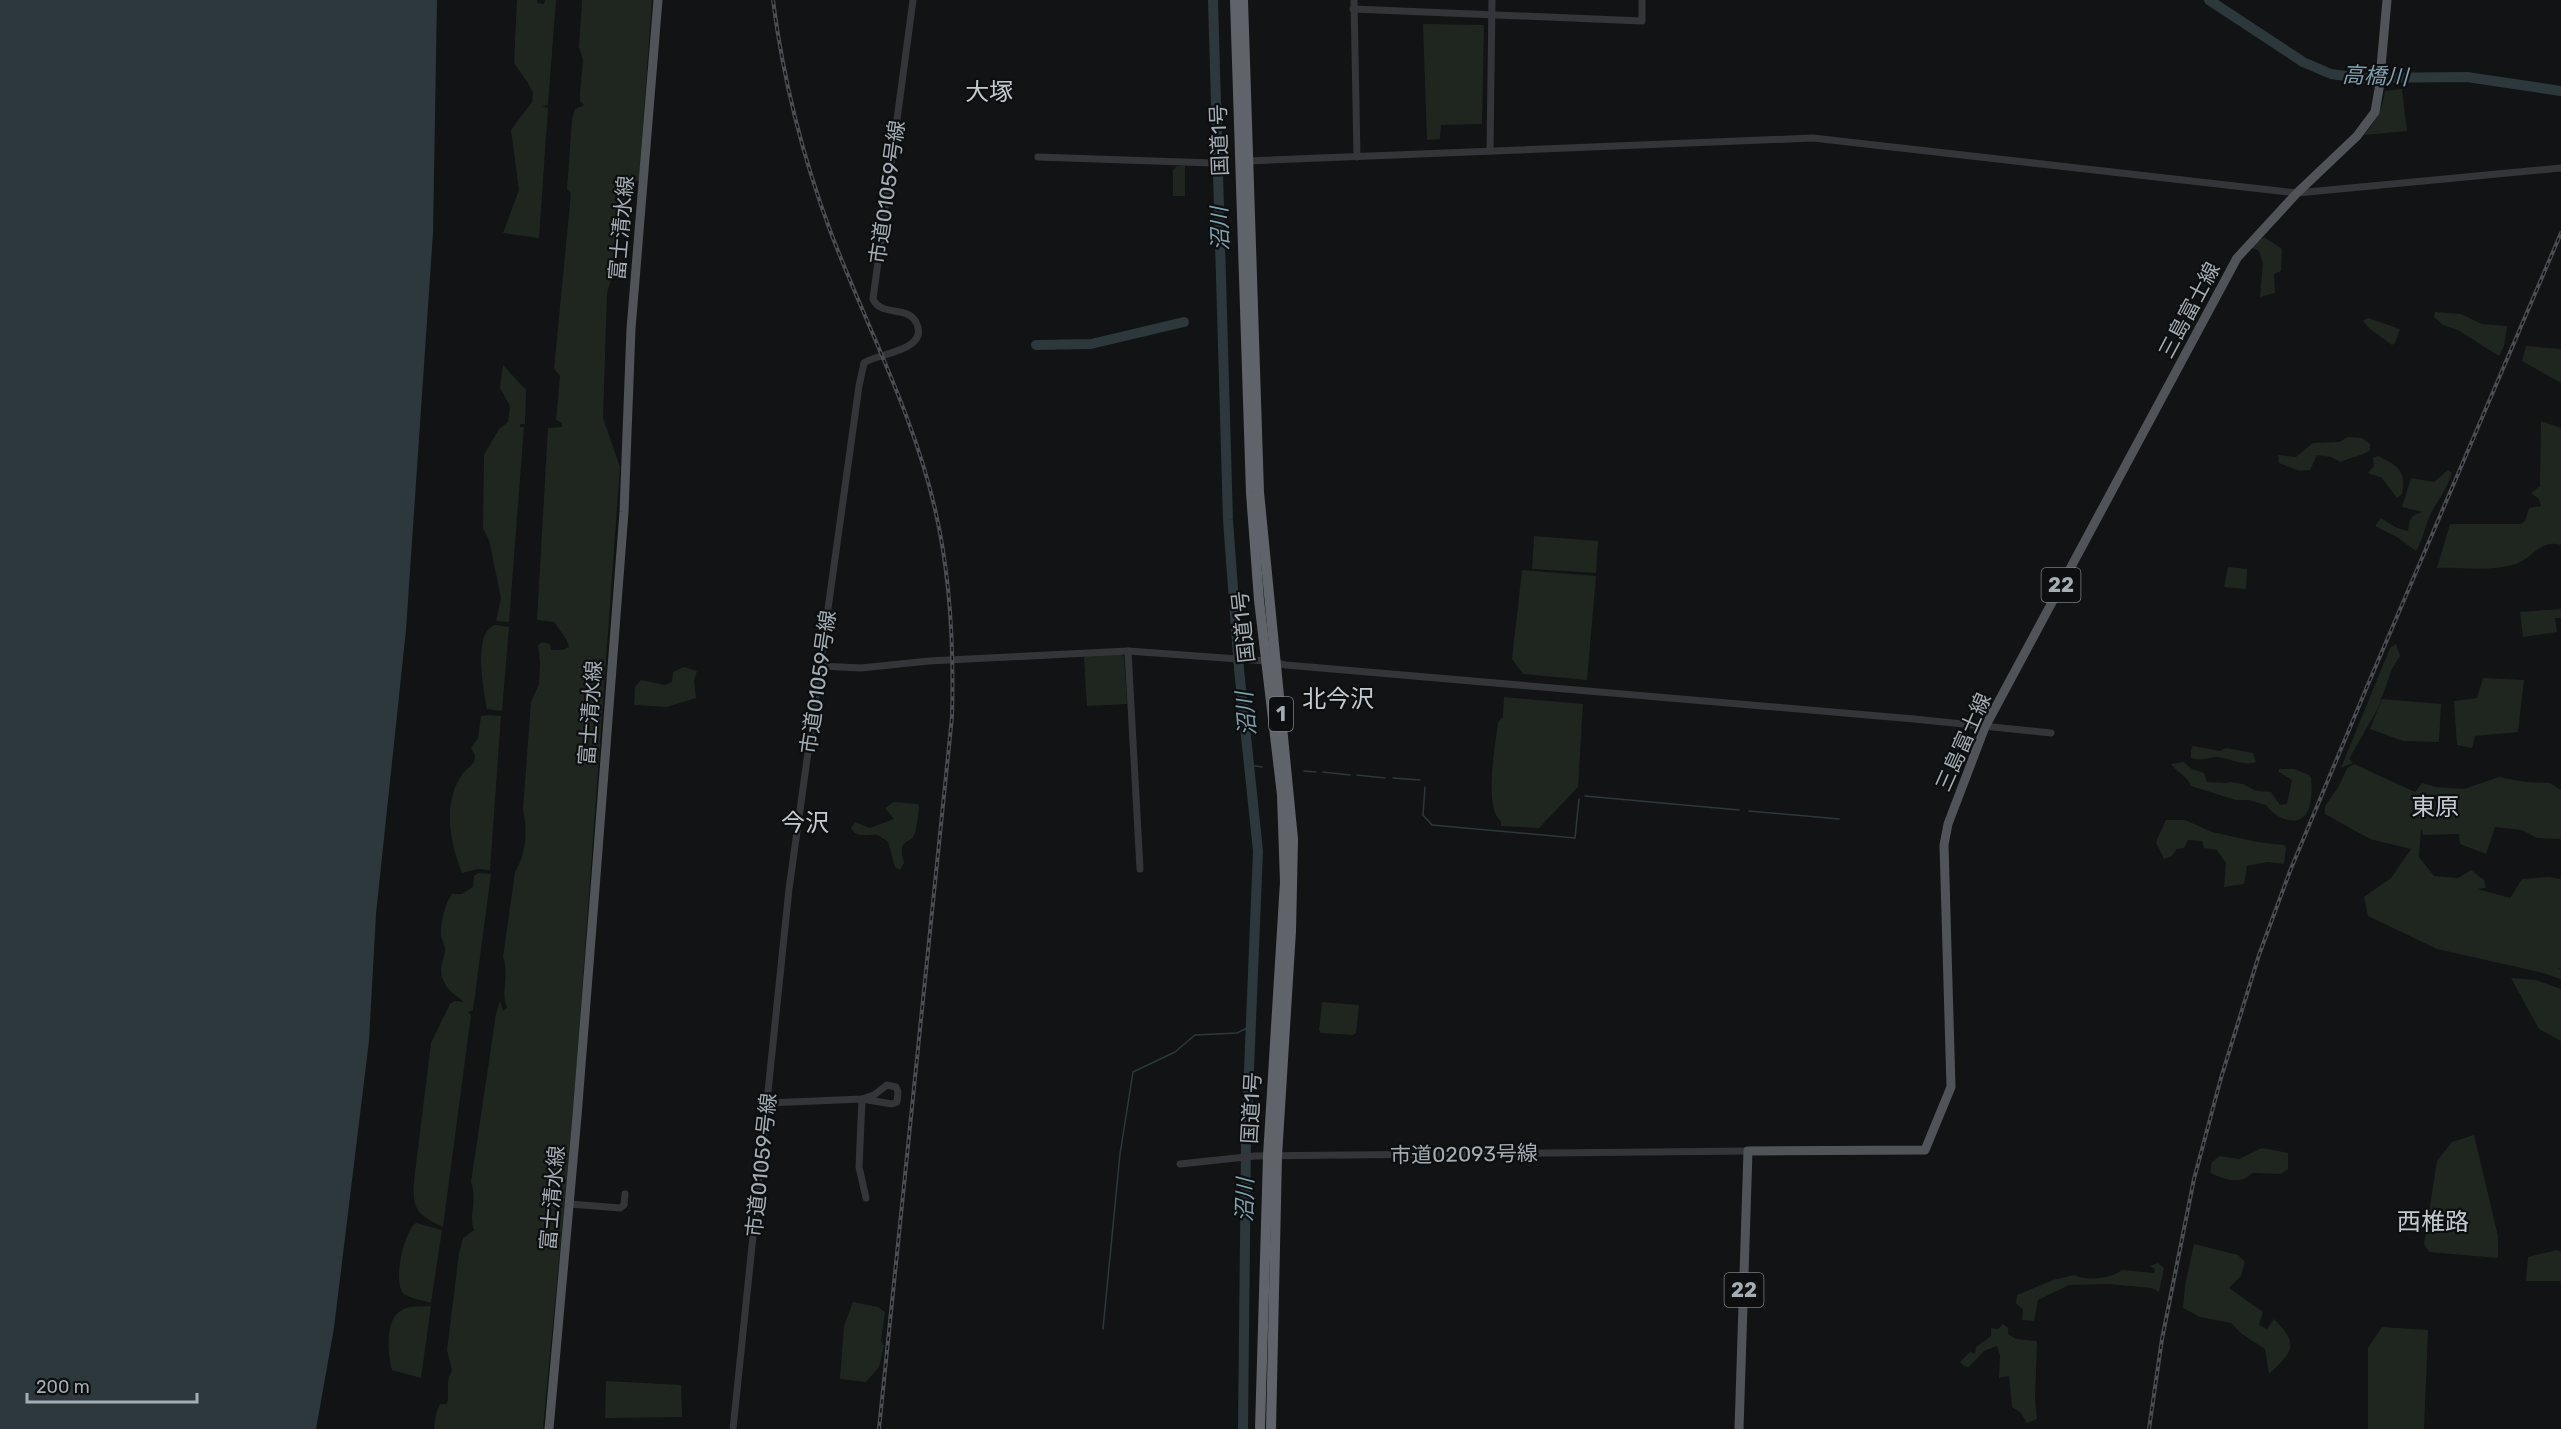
<svg xmlns="http://www.w3.org/2000/svg" width="2561" height="1429" viewBox="0 0 2561 1429" font-family="Rubik,'Noto Sans JP',sans-serif">
<style>
.green{fill:#1f261f}
.water{fill:#2c383c}
.lines{fill:none;stroke-linecap:round;stroke-linejoin:round}
.stream{stroke:#2c383c;stroke-width:1.5}
.river{stroke:#2c383c;stroke-width:10}
.minor{stroke:#333539;stroke-width:7}
.major{stroke:#505358;stroke-width:9}
.highway{stroke:#60646a;stroke-width:10}
.rail-casing{stroke:#4a4e52;stroke-width:4}
.rail{stroke:#0d0e0f;stroke-width:1.5;stroke-dasharray:4.5;stroke-linecap:butt}
.labels{text-anchor:middle;dominant-baseline:central;stroke-width:4.5;stroke-linejoin:round;paint-order:stroke}
.shield{fill:#0d0e0f;stroke:#777d82;stroke-width:1.5}
.shield-label{font-size:20px;font-weight:bold;fill:#a4acb4}
.street-label{font-size:21px;fill:#a4acb4;stroke:#0d0e0f}
.water-label{font-size:22px;font-style:italic;fill:#7ca1ae;stroke:#0d0e0f}
.quarter-label{font-size:24px;fill:#c5cad0;stroke:#0d0e0f}
</style>
<rect width="100%" height="100%" fill="#121314"/>
<g class="green">
<path d="M517,0h20v3l7,1 1,-4h11l-8,105 -6,1 6,2 -9,130 -36,-5 16,-43 -8,-60 21,-28 1,-9 -5,-10 -14,-20z"/>
<path d="M582,0h70l-13,180 -13,5 -11,82 -8,26 -4,125 17,49 -46,634 -30,317 -1,11h-109l2,-15 4,-10h7c3,-12 -2,-23 5,-34l-5,-20 12,-97 4,-15 11,-8c-6,-16 4,-30 -3,-48l25,-168 4,-13 3,10 4,-3c-7,-18 3,-32 -4,-51l12,-85c12,-19 12,-42 8,-63l8,-107 8,-18 1,-21 -2,-18 4,-3 8,2 1,6h11l7,-3 -3,-8 -12,-17 -17,-2 11,-192 14,-1v-4l-6,-3 4,-44 -6,-7 17,-176 -4,-4 5,-70 3,-10 9,-4 -4,-4v-9l3,-32 -4,-13z"/>
<path d="M1423,24l61,1 -2,99 -41,1 -1,14 -13,1z"/>
<path d="M2402,89l5,42 -43,4c12,-14 18,-25 21,-44z"/>
<path d="M1177,166h8v30h-12v-26z"/>
<path d="M2264,237l18,12 -1,22 -7,3 1,19 -15,4 3,-34 -4,-12 -9,-4z"/>
<path d="M2435,312l26,2 21,10 25,2 -3,20 -5,10 -41,-26 -15,-5 -9,-8z"/>
<path d="M2368,318l32,11 -5,14 -3,2 -23,-17 -6,-7z"/>
<path d="M2526,346l35,3v34l-39,-22z"/>
<path d="M503,365l23,25 -1,34h-5v3h4l-15,195 -13,-1 5,-23 -12,-58 -6,-12 1,-73 15,-26 9,-7 2,-16 -10,-18z"/>
<path d="M2541,421l20,7v117c-21,-6 -28,13 -45,19 -27,8 -52,3 -79,4l13,-44h71l4,-3 4,-13 12,-2 -2,-7 -8,-6 9,-7z"/>
<path d="M2348,437l14,1 8,6v6c-7,6 -20,7 -29,12l-10,-5 -14,-2 -7,15 -11,1 -20,-8 -1,-8 18,2 17,-14 26,-1z"/>
<path d="M2378,456c20,10 28,14 24,38l-5,4 -15,-20 -14,-5 6,-7 -1,-8z"/>
<path d="M2448,470l4,3c-5,15 -12,25 -20,38 -7,13 -8,27 -16,40l-19,-14 -22,-11 6,-8 16,10 11,3c2,-14 3,-16 15,-19l-21,-5 9,-29 23,4z"/>
<path d="M1534,536l64,5 -2,32 -64,-4z"/>
<path d="M2228,567l19,2 -1,20 -22,-2z"/>
<path d="M1522,570l74,6 -9,104 -64,-6 -11,-15z"/>
<path d="M2561,609v9h-6l2,14 -34,5 -3,-25z"/>
<path d="M495,625l14,2 -7,84 -15,-2c-3,-18 -15,-77 8,-84z"/>
<path d="M2396,644l4,12 -8,13 -14,39 -29,51 4,4 -12,5 49,-120z"/>
<path d="M1120,653l4,4 3,47 -40,2 -3,-48 3,-3z"/>
<path d="M684,667l13,4 -3,9 2,18 -29,9 -33,-2 1,-18 6,-7 24,5 7,-3 1,-10z"/>
<path d="M2483,678l41,2 -6,52 -43,4 -3,12 -15,-3 -3,-44 23,-3z"/>
<path d="M1504,697l79,7 -5,83 -39,41 -38,-2v-5c-18,-13 -5,-78 -3,-99l5,-5z"/>
<path d="M2382,699l59,5 -2,38 -36,-1 -33,-12z"/>
<path d="M487,715l14,1 -11,154 -12,-1 -16,4c-12,-31 -21,-71 2,-101 3,-3 7,-6 10,-10l1,-7 -4,-7 7,-10 3,-22z"/>
<path d="M2193,746l27,5 6,-3 27,5 3,9c-13,5 -27,-5 -40,-5 -10,1 -14,4 -25,1v-8z"/>
<path d="M2183,762l9,7 12,4 3,9 19,1 4,-1 13,2 13,7 15,1 9,13 7,-1 5,-24 -13,-8v-3h15l15,6 2,3c1,9 1,22 -2,30 -8,23 -34,10 -43,-3l-18,-5h-12l-45,-14c-4,-11 -14,-13 -20,-22z"/>
<path d="M2354,764l61,28 7,-9 14,4 28,2 35,-12 26,5 25,1 11,7v49l-24,-1 -15,-8 -27,-3 -9,27 -26,-10 -1,-10 -36,1 -2,-7 -2,29 15,19 24,2 13,-8 13,10 2,8 -9,1 33,9 12,-19 27,-2 12,2v90l-4,-2 4,3v9l-22,-7 -102,-23 -69,-33 -4,-19 27,-19 20,-29 -41,-10 -45,-25v-8l14,-20 8,-18z"/>
<path d="M894,802l24,2 1,4c-1,8 -2,18 -4,25 -6,14 -18,3 -11,30l-4,7 -5,-3 -7,-25 -10,-7c-10,-1 -22,4 -27,-7l4,-6 15,6 24,-9 -9,-11z"/>
<path d="M2166,820h19l27,12 45,10 27,3 2,3 -2,16 -17,-2 -20,4 -3,18 -20,3 2,-24 -9,-13 -13,-2 -2,-7 -14,-1 -4,8 -7,1 -5,7 -8,3 -8,-17z"/>
<path d="M478,873l13,1 -18,136 -5,2 3,3 -28,212c-26,-13 -31,-17 -29,-46l17,-138 19,-39 5,-3 9,1c-7,-6 -16,-11 -20,-20 -7,-15 0,-20 1,-32 0,-5 -3,-10 -4,-14 0,-14 3,-31 11,-42h10l11,-7 1,-11z"/>
<path d="M2511,978l25,2 25,9v52l-22,-12z"/>
<path d="M1322,1002l37,3 -3,28 -3,2 -32,-2 -2,-3z"/>
<path d="M2474,1135l24,101v22l-69,-6 -5,-8 13,-83 15,-19z"/>
<path d="M2262,1148l26,5v16l-7,5 -29,-1c-13,13 -27,6 -42,0l2,-11 8,-6 19,3z"/>
<path d="M416,1223l26,7 -11,73c-8,-3 -20,-4 -27,-9 -12,-11 0,-63 12,-71z"/>
<path d="M2194,1244l44,11 7,7 -4,14 -12,12 34,24 -4,13 8,4 7,-10c25,25 20,32 -5,55l-4,-25 -23,-15 -11,-11 -31,-6 -17,-9 2,-22z"/>
<path d="M2557,1250l4,2v29h-35l2,-24z"/>
<path d="M2158,1263l6,5 -5,24 -7,-4 -44,-4 -39,1 -31,15 -4,21 -12,-1 1,-10 -7,-7 1,-8 36,-15 21,-5c12,7 38,3 48,-5l32,3 1,-4 -5,-3z"/>
<path d="M853,1302l25,5 7,5 -4,29 3,5 -5,21 -13,15 -26,-3 4,-53z"/>
<path d="M431,1306l-10,72 -29,-8c-4,-16 -8,-51 10,-60 8,-5 19,-3 29,-4z"/>
<path d="M2003,1324l5,4v6l8,5 21,2 -2,58 2,20 -10,4 -6,-10 -9,-6 -3,-31 -10,2 1,-23 -3,-9 -13,5 -15,16 -5,-1 -4,-4 10,-10 5,2 1,-7 15,-11v-8l7,1z"/>
<path d="M2382,1327l46,3 -4,99h-56v-81z"/>
<path d="M606,1381l75,4 1,32 -77,1z"/>
</g>
<path class="water" d="M0,0h437l-4,233 -27,397 -30,284 -7,127 -35,287 -18,101h-316z"/>
<g class="lines">
<g class="stream">
<path d="M1249,765l13,2"/>
<path d="M1304,771l12,1"/>
<path d="M1323,772l27,3"/>
<path d="M1357,775l28,3"/>
<path d="M1393,778l27,2"/>
<path d="M1425,787l-2,28 9,10 143,13 4,-39"/>
<path d="M1585,796l154,14"/>
<path d="M1749,811l90,8"/>
<path d="M1103,1329l17,-175 13,-82 42,-20 20,-17 42,-2 14,-7"/>
</g>
<g class="river">
<path d="M1213,0l15,520 11,149 19,182 -12,291 -3,287"/>
<path d="M2209,0l94,62 28,12 30,4 106,-1 94,14"/>
<path d="M1036,345l55,-1 93,-22"/>
</g>
<g class="minor">
<path d="M1354,0l3,157"/>
<path d="M1353,9l289,12v-21"/>
<path d="M1490,151l2,-151"/>
<path d="M1038,157l174,6"/>
<path d="M1248,161l565,-23 484,55 264,-25"/>
<path d="M1128,651l12,218"/>
<path d="M820,666l41,2 68,-7 199,-10 138,10 20,4 628,54 137,14"/>
<path d="M862,1099l-3,68 7,31"/>
<path d="M768,1103l94,-4 30,5 5,-2 1,-10 -2,-5 -9,-2 -13,10 -12,4"/>
<path d="M1180,1164l75,-8 493,-5"/>
<path d="M570,1204l50,4 4,-3 1,-11"/>
<path d="M733,1429l56,-540 70,-503 5,-23c13,-10 67,-12 52,-41 -10,-17 -35,-5 -43,-23l40,-299"/>
</g>
<g class="major">
<path d="M549,1429l28,-313 19,-240 28,-364 7,-183 27,-329"/>
<path d="M1739,1429l9,-278 177,-1 26,-63 -7,-242 4,-21 37,-97 252,-469 60,-65 60,-57 18,-24 4,-23 8,-89"/>
</g>
<g class="highway">
<path d="M1235,0l16,493 8,107 23,195 3,87 -17,274 -8,273"/>
<path d="M1243,0l16,492 34,347 -2,92 -14,225 -6,273"/>
</g>
<g class="rail-casing">
<g id="rail">
<path d="M773,0c10,79 30,158 58,233 35,92 82,180 104,276 16,69 19,138 17,208l-73,712"/>
<path d="M2149,1429l13,-90 32,-160 27,-101 38,-123 31,-84 79,-189 192,-449"/>
</g>
</g>
<use href="#rail" class="rail"/>
</g>
<g class="labels">
<g class="shield">
<rect x="2041.5" y="568" width="39" height="34" rx="4.5"/>
<rect x="1269" y="697" width="24" height="34" rx="4.5"/>
<rect x="1724.5" y="1273" width="39" height="34" rx="4.5"/>
</g>
<g class="shield-label">
<text x="2061" y="585">22</text>
<text x="1281" y="714">1</text>
<text x="1744" y="1290">22</text>
</g>
<g class="street-label">
<text transform="translate(1219 140) rotate(-92)">国道1号</text>
<text transform="translate(887 192) rotate(-82)">市道01059号線</text>
<text transform="translate(621 228) rotate(-85)">富士清水線</text>
<text transform="translate(2189 310) rotate(-62)">三島富士線</text>
<text transform="translate(1243 627) rotate(-96)">国道1号</text>
<text transform="translate(818 682) rotate(-82)">市道01059号線</text>
<text transform="translate(590 713) rotate(-86)">富士清水線</text>
<text transform="translate(1963 742) rotate(-66)">三島富士線</text>
<text transform="translate(1251 1108) rotate(-87)">国道1号</text>
<text transform="translate(1464 1154) rotate(-1)">市道02093号線</text>
<text transform="translate(761 1165) rotate(-84)">市道01059号線</text>
<text transform="translate(552 1198) rotate(-85)">富士清水線</text>
</g>
<g class="water-label">
<text transform="translate(2375 76) rotate(2)">高橋川</text>
<text transform="translate(1220 229) rotate(-92)">沼川</text>
<text transform="translate(1246 714) rotate(-95)">沼川</text>
<text transform="translate(1245 1200) rotate(-89)">沼川</text>
</g>
<g class="quarter-label">
<text x="989" y="92">大塚</text>
<text x="1338" y="699">北今沢</text>
<text x="2435" y="807">東原</text>
<text x="805" y="823">今沢</text>
<text x="2433" y="1222">西椎路</text>
</g>
</g>
<path d="M27 1393v9h170v-9" fill="none" stroke="#a4acb4" stroke-width="3"/>
<text x="36" y="1393" font-size="18" fill="#a4acb4" stroke="#0d0e0f" stroke-width="4.5" paint-order="stroke">200 m</text>
</svg>
